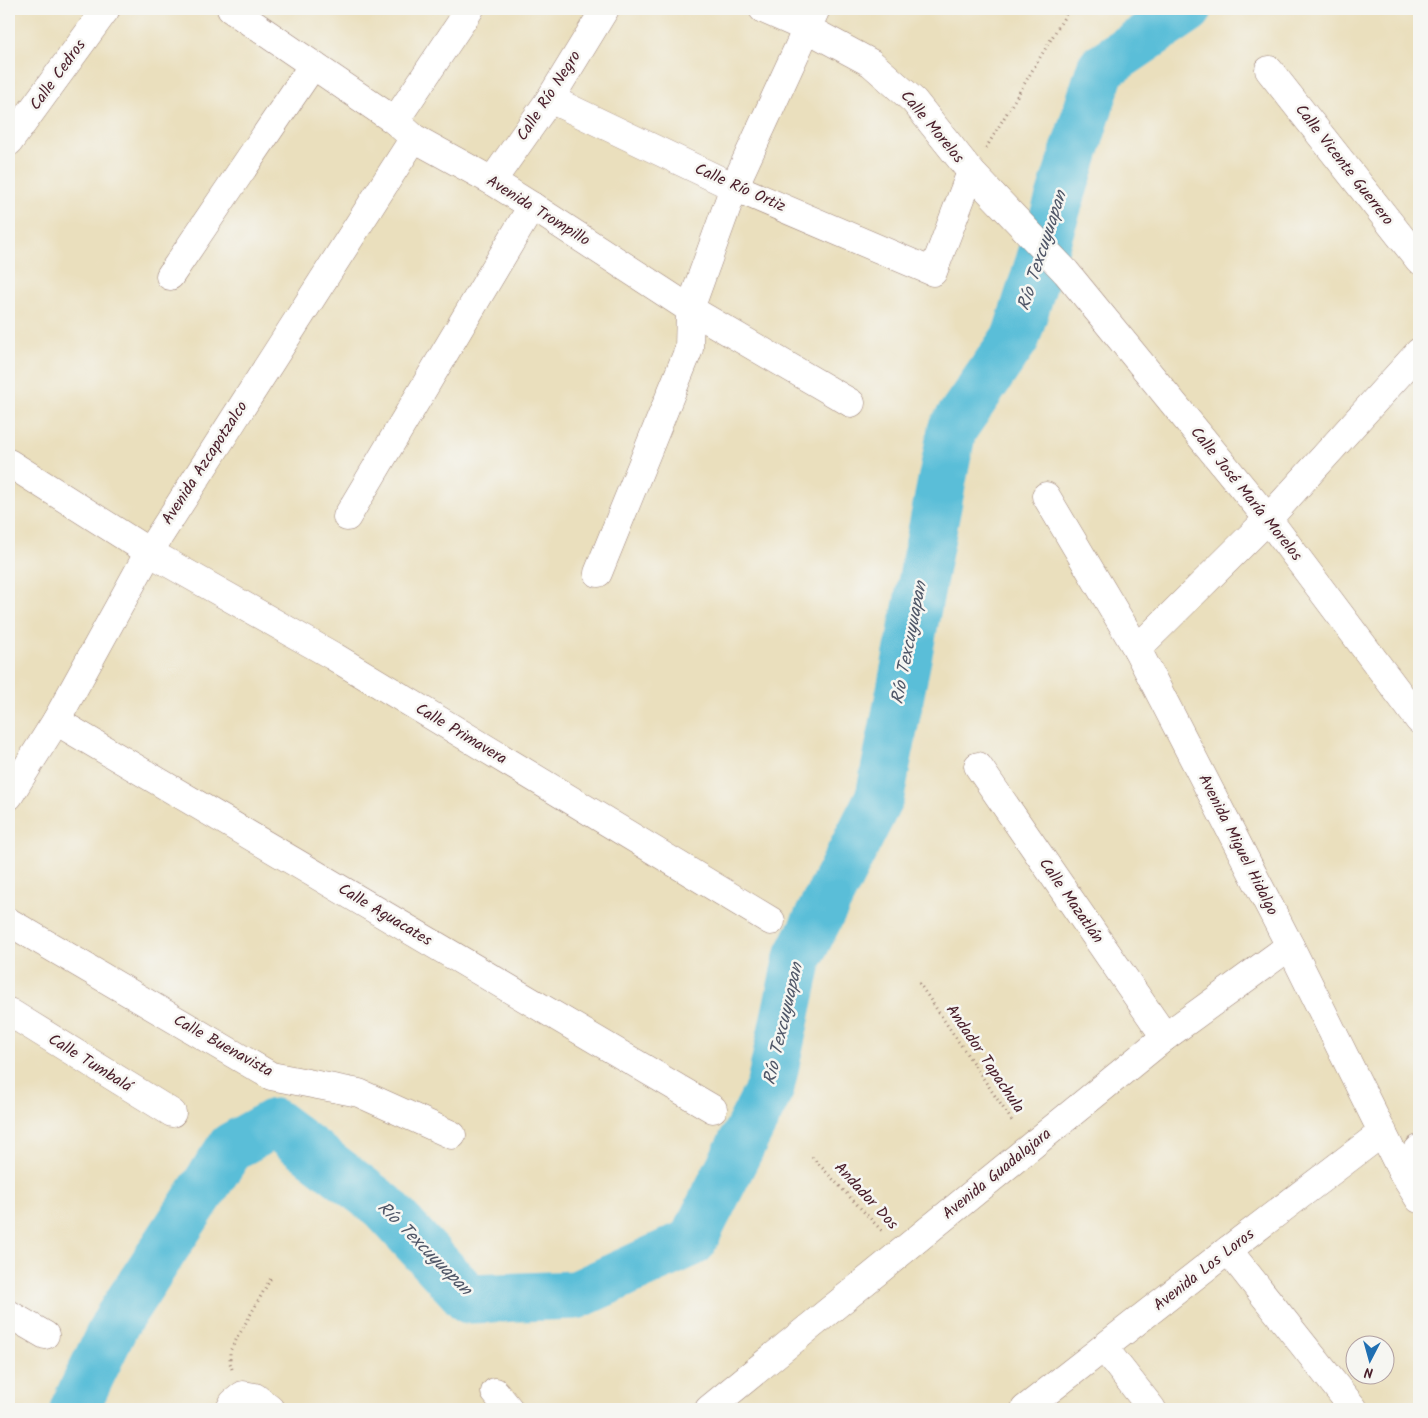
<svg xmlns="http://www.w3.org/2000/svg" width="1428" height="1418" viewBox="0 0 1428 1418" font-family="Kalam,sans-serif">
<style>
.lines{fill:none;stroke-linecap:round;stroke-linejoin:round}
.river{stroke:#5abed8;stroke-width:49}
.minor-casing{stroke:#9a7f74;stroke-width:29}
.path{stroke:#9a7f74;stroke-width:3;stroke-dasharray:1 4;stroke-linecap:butt}
.minor{stroke:#fff;stroke-width:28}
.labels{text-anchor:middle;dominant-baseline:central;stroke-width:5;stroke-linejoin:round;paint-order:stroke}
.street-label{font-size:16px;fill:#4a1f2b;stroke:#f6f6f2}
.water-label{font-size:18px;font-style:italic;fill:#505768;stroke:#f6f6f2}
</style>
<rect width="100%" height="100%" fill="#f6f6f2"/>
<filter id="ink" filterUnits="userSpaceOnUse"><feTurbulence type="fractalNoise" baseFrequency=".02" numOctaves="2"/><feDisplacementMap in="SourceGraphic" scale="10" xChannelSelector="R" yChannelSelector="G"/><feConvolveMatrix kernelMatrix="1 2 1 2 8 2 1 2 1" color-interpolation-filters="sRGB"/></filter>
<filter id="wash" filterUnits="userSpaceOnUse"><feTurbulence type="fractalNoise" baseFrequency=".0096" numOctaves="4" result="noise"/><feDisplacementMap in="SourceGraphic" scale="20" xChannelSelector="R" yChannelSelector="G"/><feGaussianBlur stdDeviation="1.12" result="paint"/><feColorMatrix in="noise" values="0 0 0 0 0 0 0 0 0 0 0 0 0 0 0 0 0 1.4 0 .05"/><feComposite in="paint" operator="in"/></filter>
<g filter="url(#wash)">
<rect width="100%" height="100%" fill="#eadfbd"/>
<g class="lines">
<path class="river" d="M74,1409l42,-87 115,-175 43,-24 109,83 86,93 107,-4 116,-53 78,-154 28,-130 82,-162 72,-366 64,-93 85,-269 87,-59"/>
</g>
</g>
<g filter="url(#ink)">
<g class="lines">
<g class="minor-casing">
<g id="minor">
<path d="M231,9l164,112 19,17 78,43 40,25 158,103 161,94"/>
<path d="M763,9l45,20 63,34 43,38 57,71 95,100 202,247 151,201"/>
<path d="M1269,70l150,190"/>
<path d="M550,99l184,88 199,85 38,-100"/>
<path d="M395,121l75,-112"/>
<path d="M9,142l97,-133"/>
<path d="M492,181l58,-82 55,-90"/>
<path d="M170,276l143,-211"/>
<path d="M9,463l140,89 184,104 438,265"/>
<path d="M1046,496l91,153 153,297 111,224 18,29"/>
<path d="M347,517l185,-311"/>
<path d="M598,573l91,-224 1,-40 44,-122 82,-178"/>
<path d="M1137,649l131,-130 151,-167"/>
<path d="M56,721l657,388"/>
<path d="M978,766l187,271"/>
<path d="M9,796l47,-75 93,-169 265,-414"/>
<path d="M9,922l262,154 88,17 93,42"/>
<path d="M9,1012l163,101"/>
<path d="M1401,1170l18,-21"/>
<path d="M1228,1250l126,159"/>
<path d="M9,1314l36,21"/>
<path d="M1104,1348l48,61"/>
<path d="M495,1392l14,17"/>
<path d="M230,1409l3,-6 10,-8 12,2 15,12"/>
<path d="M709,1409l456,-372 125,-91"/>
<path d="M1025,1409l203,-159 155,-118"/>
</g>
</g>
<g class="path">
<path d="M986,148l83,-139"/>
<path d="M919,983l95,141"/>
<path d="M812,1157l70,74"/>
<path d="M232,1369l-2,-6v-12l41,-73"/>
</g>
<use href="#minor" class="minor"/>
</g>
</g>
<g class="labels">
<g class="street-label">
<text transform="translate(58 75) rotate(-54)">Calle Cedros</text>
<text transform="translate(549 96) rotate(-57)">Calle Río Negro</text>
<text transform="translate(932 127) rotate(50)">Calle Morelos</text>
<text transform="translate(1344 165) rotate(52)">Calle Vicente Guerrero</text>
<text transform="translate(740 188) rotate(24)">Calle Río Ortiz</text>
<text transform="translate(538 211) rotate(32)">Avenida Trompillo</text>
<text transform="translate(205 463) rotate(-57)">Avenida Azcapotzalco</text>
<text transform="translate(1246 494) rotate(51)">Calle José María Morelos</text>
<text transform="translate(461 734) rotate(31)">Calle Primavera</text>
<text transform="translate(1238 845) rotate(63)">Avenida Miguel Hidalgo</text>
<text transform="translate(1071 901) rotate(55)">Calle Mazatlán</text>
<text transform="translate(385 915) rotate(31)">Calle Aguacates</text>
<text transform="translate(223 1046) rotate(29)">Calle Buenavista</text>
<text transform="translate(985 1059) rotate(56)">Andador Tapachula</text>
<text transform="translate(90 1063) rotate(32)">Calle Tumbalá</text>
<text transform="translate(997 1174) rotate(-39)">Avenida Guadalajara</text>
<text transform="translate(866 1196) rotate(47)">Andador Dos</text>
<text transform="translate(1204 1270) rotate(-38)">Avenida Los Loros</text>
</g>
<g class="water-label">
<text transform="translate(1043 251) rotate(-72)">Río Texcuyuapan</text>
<text transform="translate(910 643) rotate(-79)">Río Texcuyuapan</text>
<text transform="translate(784 1024) rotate(-77)">Río Texcuyuapan</text>
<text transform="translate(424 1249) rotate(45)">Río Texcuyuapan</text>
</g>
</g>
<rect width="1428" height="1418" fill="none" stroke="#f6f6f2" stroke-width="30"/>
<g transform="translate(1370 1360) rotate(186)"><circle r="24" fill="#f6f6f2" stroke="#b1a0a2"/>
<path d="M0-4L9 19L0 12L-9 19Z" fill="#1f6fb2"/>
<text y="-8" font-size="14" font-weight="bold" text-anchor="middle" fill="#4a1f2b">N</text>
</g>
</svg>
